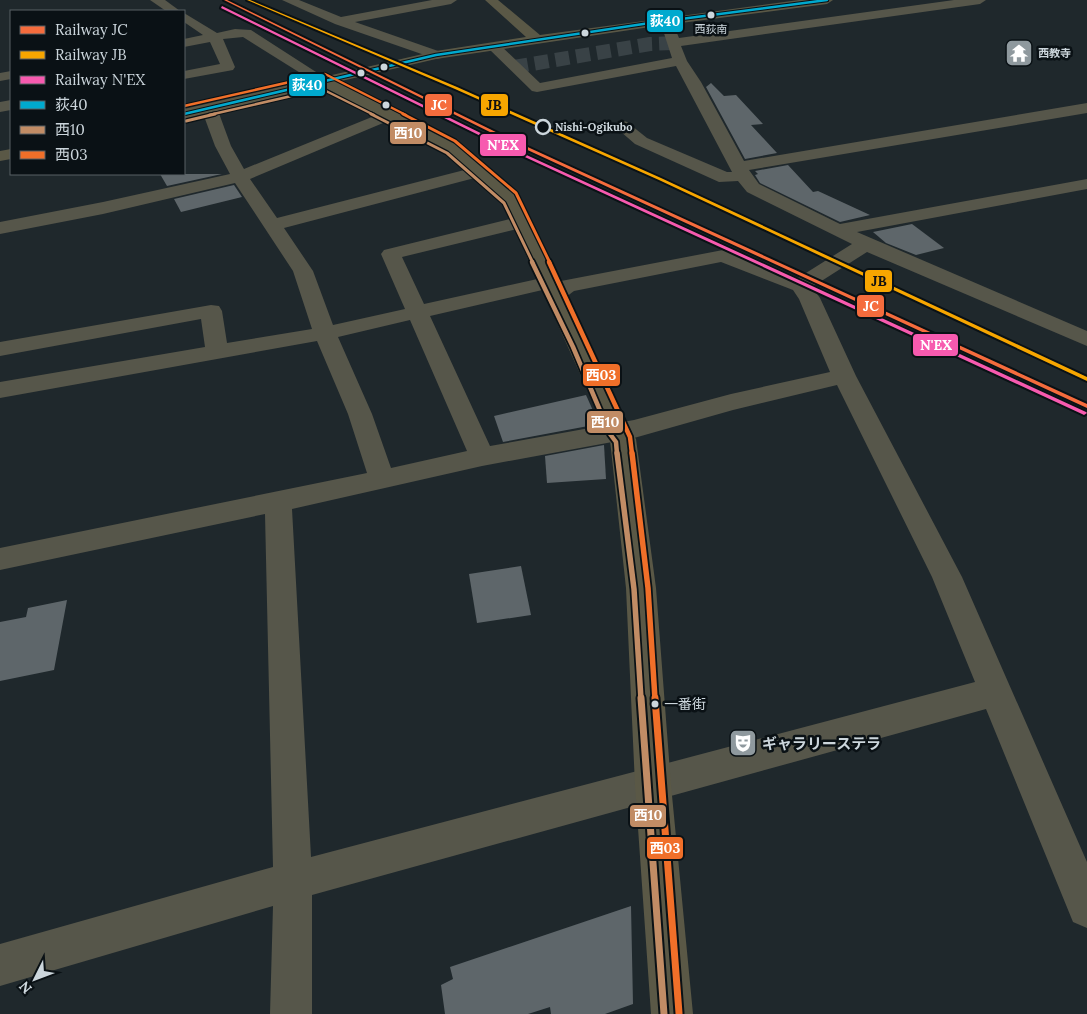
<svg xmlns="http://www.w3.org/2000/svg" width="1087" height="1014" viewBox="0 0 1087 1014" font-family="Lora,'Noto Sans JP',serif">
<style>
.building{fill:#5e666a}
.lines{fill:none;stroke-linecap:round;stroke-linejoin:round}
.street-tunnel{stroke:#394246;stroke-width:14;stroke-dasharray:14 7;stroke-linecap:butt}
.street{fill:#56564a;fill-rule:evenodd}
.secondary{fill:#5a5846;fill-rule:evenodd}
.bus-1-casing{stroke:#0a1115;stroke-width:4.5}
.bus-2-far4-casing{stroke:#0a1115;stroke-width:4.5}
.bus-2-far3-casing{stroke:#0a1115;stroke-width:5.5}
.bus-2-far2-casing{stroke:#0a1115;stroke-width:8}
.bus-2-far1-casing{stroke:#0a1115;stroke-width:9}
.bus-2-casing{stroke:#0a1115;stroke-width:11}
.bus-3-far4-casing{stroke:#0a1115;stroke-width:4.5}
.bus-3-far3-casing{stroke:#0a1115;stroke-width:5.5}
.bus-3-far2-casing{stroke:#0a1115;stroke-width:8}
.bus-3-far1-casing{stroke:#0a1115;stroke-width:9}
.bus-3-casing{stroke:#0a1115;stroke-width:11}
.bus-1{stroke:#00a9ce;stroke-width:2.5}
.bus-2-far4{stroke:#c18c65;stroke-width:2.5}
.bus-2-far3{stroke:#c18c65;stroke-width:3}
.bus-2-far2{stroke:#c18c65;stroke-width:4.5}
.bus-2-far1{stroke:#c18c65;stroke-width:5.5}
.bus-2{stroke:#c18c65;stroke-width:7}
.bus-3-far4{stroke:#f06f29;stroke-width:2.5}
.bus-3-far3{stroke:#f06f29;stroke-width:3}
.bus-3-far2{stroke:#f06f29;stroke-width:4.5}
.bus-3-far1{stroke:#f06f29;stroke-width:5.5}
.bus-3{stroke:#f06f29;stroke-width:7}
.rail-1-casing{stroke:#0a1115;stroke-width:4}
.rail-2-casing{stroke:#0a1115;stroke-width:4}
.rail-3-casing{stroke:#0a1115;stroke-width:4}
.rail-1{fill:#f56c3d;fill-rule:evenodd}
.rail-2{fill:#f7a600;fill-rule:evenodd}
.rail-3{fill:#f75aaf;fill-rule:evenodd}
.bus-dot{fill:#ccd6dc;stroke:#0a1115;stroke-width:2}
.stop-dot{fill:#0a1115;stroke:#ccd6dc;stroke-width:2.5}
.labels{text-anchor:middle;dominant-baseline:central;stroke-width:5;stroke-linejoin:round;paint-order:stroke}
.bus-label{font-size:11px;fill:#ccd6dc;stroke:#0a1115}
.far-poi-label{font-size:11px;font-weight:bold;fill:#ccd6dc;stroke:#0a1115;text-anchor:start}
.far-stop-label{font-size:11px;font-weight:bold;fill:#ccd6dc;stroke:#0a1115;text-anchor:start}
.near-bus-label{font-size:14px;fill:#ccd6dc;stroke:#0a1115;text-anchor:start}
.near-poi-label{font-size:15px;font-weight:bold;fill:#ccd6dc;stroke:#0a1115;text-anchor:start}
.line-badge{stroke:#0a1115;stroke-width:2}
.badge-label{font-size:14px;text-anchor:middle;font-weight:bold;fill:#fff}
.pale-badge-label{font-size:14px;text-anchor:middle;font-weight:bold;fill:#111}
</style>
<rect width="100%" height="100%" fill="#1f282c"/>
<g class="building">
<path d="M711,83l13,13 12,-1 27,29 -12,1 26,28 -32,6 -39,-72z"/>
<path d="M788,165l25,27 5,-1 52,24 -30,7 -80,-39 -5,-8 3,-1 -3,-3z"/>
<path d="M160,174h62l-55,12z"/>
<path d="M234,185l8,12 -61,15 -7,-13z"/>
<path d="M912,224l32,24 -28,7 -30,-12 -13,-11z"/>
<path d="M586,395l13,29 -96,18 -9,-26z"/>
<path d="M604,445l2,34 -59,4 -2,-27z"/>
<path d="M521,566l10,49 -54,8 -8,-49z"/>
<path d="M67,600l-13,70 -54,11v-59l26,-5 2,-9z"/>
<path d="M631,906l2,98 -28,10h-54l-1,-7 -22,7h-83l-4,-29 12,-6 -3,-12z"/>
</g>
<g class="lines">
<path class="street-tunnel" d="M514,67l136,-23 24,-1"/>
<g class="street">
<path d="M150,0h15l15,11h-14z"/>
<path d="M282,0h17l42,17 91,-17h25l-6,4 -96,18 86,30 2,3 -2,3 -5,1 -101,-35z"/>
<path d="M954,0h32l-6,4 -299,42 6,15 14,21 43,79 343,-58v10l-338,57 10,14 81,40 247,-45v10l-230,43 230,99v15l-220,-94 -55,35 8,11 36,78 106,201 125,285v66l-14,-6 -87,-213 -674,186v119h-42l3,-108 -273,80v-42l273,-77 -8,-353 -265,56v-22l367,-75 -19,-59 -31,-73 -317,57v-16l205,-35 -4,-28 -201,37v-14l211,-37 8,1 3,5 5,32 85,-14 -19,-58 -58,-88 -132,31 -103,20v-12l103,-20 127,-28 -15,-28 -14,-38 3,-3h10l3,3 14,38 13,23 145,-59 8,5 -2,3 -145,61 27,39 203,-52 6,1 3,4 -3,4 -202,53 29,43 20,54 72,-16 -24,-55 3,-4 138,-34 7,2 2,4 -2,4 -127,31 22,47 127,-28 7,2 3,3 162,-31 75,28 54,-34 -105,-52 -9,-11 -19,1 -84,-38 -22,-19 8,-5 6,2 20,16 80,34h5l-56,-106 -139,26 -5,-1 -45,-44 7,-4 5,1 41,39 132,-25 -12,-37 6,-4 6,4 7,17zM721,262l72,28 6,9 31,73 -99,22 -97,26 -144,26 -60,-130 121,-28 -5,6 4,4c11,3 15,0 24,-7zM410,320l57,131 -76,17 -19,-54 -34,-77zM837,385l95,192 43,105 -664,175 -19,-348 190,-43 152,-28 99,-28z"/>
<path d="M184,13l33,20 18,-4 16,1 79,51 -2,3h-10l-75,-47 -20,2 12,28 -2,3 -49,9v-8l36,-7 -10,-22 -26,5v-8l19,-4 -19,-13z"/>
<path d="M11,71v8l-11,2v-8z"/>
<path d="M11,100v10l-11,2v-10z"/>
</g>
<g class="secondary">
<path d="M485,0h13l42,35 259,-35h34l-6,4 -177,23 -214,32 -99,23 120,61 59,51 75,150 37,84 8,11 20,149 15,197 22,229h-42l-16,-229 -9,-197 -16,-148 -108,-239 -57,-50 -123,-65 -138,33v-10l252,-58 90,-14z"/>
<path d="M11,149v10l-11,2v-10z"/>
</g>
<g class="bus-1-casing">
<path id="bus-1" d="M184,114l252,-59 214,-32 177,-23"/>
</g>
<g class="bus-2-far4-casing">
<path id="bus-2-far4" d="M209,115l113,-26 52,26"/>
</g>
<g class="bus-2-far3-casing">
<g id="bus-2-far3">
<path d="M371,114l76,39 57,50 29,60"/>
<path d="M186,121l29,-7"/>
</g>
</g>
<g class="bus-2-far2-casing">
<path id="bus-2-far2" d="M532,262l41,85 37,87 6,8 1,12"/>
</g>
<g class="bus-2-far1-casing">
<path id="bus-2-far1" d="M617,453l17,136 7,110"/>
</g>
<g class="bus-2-casing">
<path id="bus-2" d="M641,698l23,316"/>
</g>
<g class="bus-3-far4-casing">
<path id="bus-3-far4" d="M184,106l141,-32 81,41"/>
</g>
<g class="bus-3-far3-casing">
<path id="bus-3-far3" d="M403,114l52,27 61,52 34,70"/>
</g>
<g class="bus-3-far2-casing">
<path id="bus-3-far2" d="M549,262l81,175 2,17"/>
</g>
<g class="bus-3-far1-casing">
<path id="bus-3-far1" d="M632,453l16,135 7,111"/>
</g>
<g class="bus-3-casing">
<path id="bus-3" d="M655,698l24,315"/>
</g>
<use href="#bus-1" class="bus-1"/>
<use href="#bus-2-far4" class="bus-2-far4"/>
<use href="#bus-2-far3" class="bus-2-far3"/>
<use href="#bus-2-far2" class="bus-2-far2"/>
<use href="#bus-2-far1" class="bus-2-far1"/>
<use href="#bus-2" class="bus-2"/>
<use href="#bus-3-far4" class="bus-3-far4"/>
<use href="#bus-3-far3" class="bus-3-far3"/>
<use href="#bus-3-far2" class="bus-3-far2"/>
<use href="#bus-3-far1" class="bus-3-far1"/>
<use href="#bus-3" class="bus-3"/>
<g class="rail-1-casing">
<path id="rail-1" d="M224,0h3l281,138 579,266v4l-581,-268z"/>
</g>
<g class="rail-2-casing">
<path id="rail-2" d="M247,0h3l207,87 204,91 426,199v4l-428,-201 -204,-91z"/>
</g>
<g class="rail-3-casing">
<path id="rail-3" d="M222,6l283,139 581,267 1,1 -3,2 -2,-1 -579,-267 -282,-139z"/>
</g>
<use href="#rail-1" class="rail-1"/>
<use href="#rail-2" class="rail-2"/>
<use href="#rail-3" class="rail-3"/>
</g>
<defs>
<g id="temple-square" transform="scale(1.4375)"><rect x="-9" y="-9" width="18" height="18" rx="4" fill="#8f999e" stroke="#0a1115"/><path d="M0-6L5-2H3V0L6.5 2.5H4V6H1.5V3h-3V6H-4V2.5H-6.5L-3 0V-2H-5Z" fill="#fff"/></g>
<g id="theatre-square" transform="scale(1.4375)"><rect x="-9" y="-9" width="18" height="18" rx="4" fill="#8f999e" stroke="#0a1115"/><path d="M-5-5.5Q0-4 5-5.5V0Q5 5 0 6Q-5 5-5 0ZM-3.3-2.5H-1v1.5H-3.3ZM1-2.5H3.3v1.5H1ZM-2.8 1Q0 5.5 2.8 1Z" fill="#fff"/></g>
</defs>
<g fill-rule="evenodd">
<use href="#temple-square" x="1019" y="53"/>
<use href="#theatre-square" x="743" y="743"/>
</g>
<g class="bus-dot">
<circle cx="711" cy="15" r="4.5"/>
<circle cx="585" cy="33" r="4.5"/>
<circle cx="384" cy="67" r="4.5"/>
<circle cx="361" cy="73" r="4.5"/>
<circle cx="386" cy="105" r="4.5"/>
<circle cx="655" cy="704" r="4.5"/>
</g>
<circle class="stop-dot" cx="543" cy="127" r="7"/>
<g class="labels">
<g class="bus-label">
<text x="711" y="29">西荻南</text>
</g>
<g class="far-poi-label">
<text x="1038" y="53">西教寺</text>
</g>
<g class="far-stop-label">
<text x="555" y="127">Nishi-Ogikubo</text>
</g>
<g class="near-bus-label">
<text x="664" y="704">一番街</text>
</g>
<g class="near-poi-label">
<text x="762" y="743">ギャラリーステラ</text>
</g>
</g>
<g class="line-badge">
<rect x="646" y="9" width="38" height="24" rx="5" fill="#00a9ce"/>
<rect x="288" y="73" width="38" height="24" rx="5" fill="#00a9ce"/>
<rect x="480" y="93" width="29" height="24" rx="5" fill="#f7a600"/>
<rect x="424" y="93" width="29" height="24" rx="5" fill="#f56c3d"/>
<rect x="389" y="121" width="38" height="24" rx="5" fill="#c18c65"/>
<rect x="479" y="133" width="48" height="24" rx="5" fill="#f75aaf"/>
<rect x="864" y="269" width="29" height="24" rx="5" fill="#f7a600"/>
<rect x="856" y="294" width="29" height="24" rx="5" fill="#f56c3d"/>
<rect x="912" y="333" width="47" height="24" rx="5" fill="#f75aaf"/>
<rect x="582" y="363" width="39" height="24" rx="5" fill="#f06f29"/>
<rect x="586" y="410" width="38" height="24" rx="5" fill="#c18c65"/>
<rect x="629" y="804" width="38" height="24" rx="5" fill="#c18c65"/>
<rect x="646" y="836" width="38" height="24" rx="5" fill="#f06f29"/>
</g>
<g class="badge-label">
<text x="665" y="26">荻40</text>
<text x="307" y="90">荻40</text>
<text x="439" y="110">JC</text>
<text x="408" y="138">西10</text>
<text x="503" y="150">N'EX</text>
<text x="871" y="311">JC</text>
<text x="936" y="350">N'EX</text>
<text x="601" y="380">西03</text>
<text x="605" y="427">西10</text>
<text x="648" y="820">西10</text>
<text x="665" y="853">西03</text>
</g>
<g class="pale-badge-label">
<text x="494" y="110">JB</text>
<text x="879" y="286">JB</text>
</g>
<rect x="10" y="10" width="175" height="165" fill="#0a1115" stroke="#586065"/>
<rect x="20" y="26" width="25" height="8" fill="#f56c3d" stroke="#586065"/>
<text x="55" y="35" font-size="15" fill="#ccd6dc">Railway JC</text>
<rect x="20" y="51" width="25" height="8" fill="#f7a600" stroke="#586065"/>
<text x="55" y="60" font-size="15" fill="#ccd6dc">Railway JB</text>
<rect x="20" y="76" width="25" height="8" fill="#f75aaf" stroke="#586065"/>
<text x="55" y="85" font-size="15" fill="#ccd6dc">Railway N'EX</text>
<rect x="20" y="101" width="25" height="8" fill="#00a9ce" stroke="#586065"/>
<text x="55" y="110" font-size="15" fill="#ccd6dc">荻40</text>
<rect x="20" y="126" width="25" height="8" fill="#c18c65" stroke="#586065"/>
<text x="55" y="135" font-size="15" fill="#ccd6dc">西10</text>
<rect x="20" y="151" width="25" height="8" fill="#f06f29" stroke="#586065"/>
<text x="55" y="160" font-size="15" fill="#ccd6dc">西03</text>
<g transform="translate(35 979) rotate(228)" stroke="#0a1115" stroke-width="4" paint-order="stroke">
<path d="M0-4L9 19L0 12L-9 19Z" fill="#ccd6dc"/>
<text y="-8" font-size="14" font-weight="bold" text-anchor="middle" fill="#ccd6dc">N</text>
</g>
</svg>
